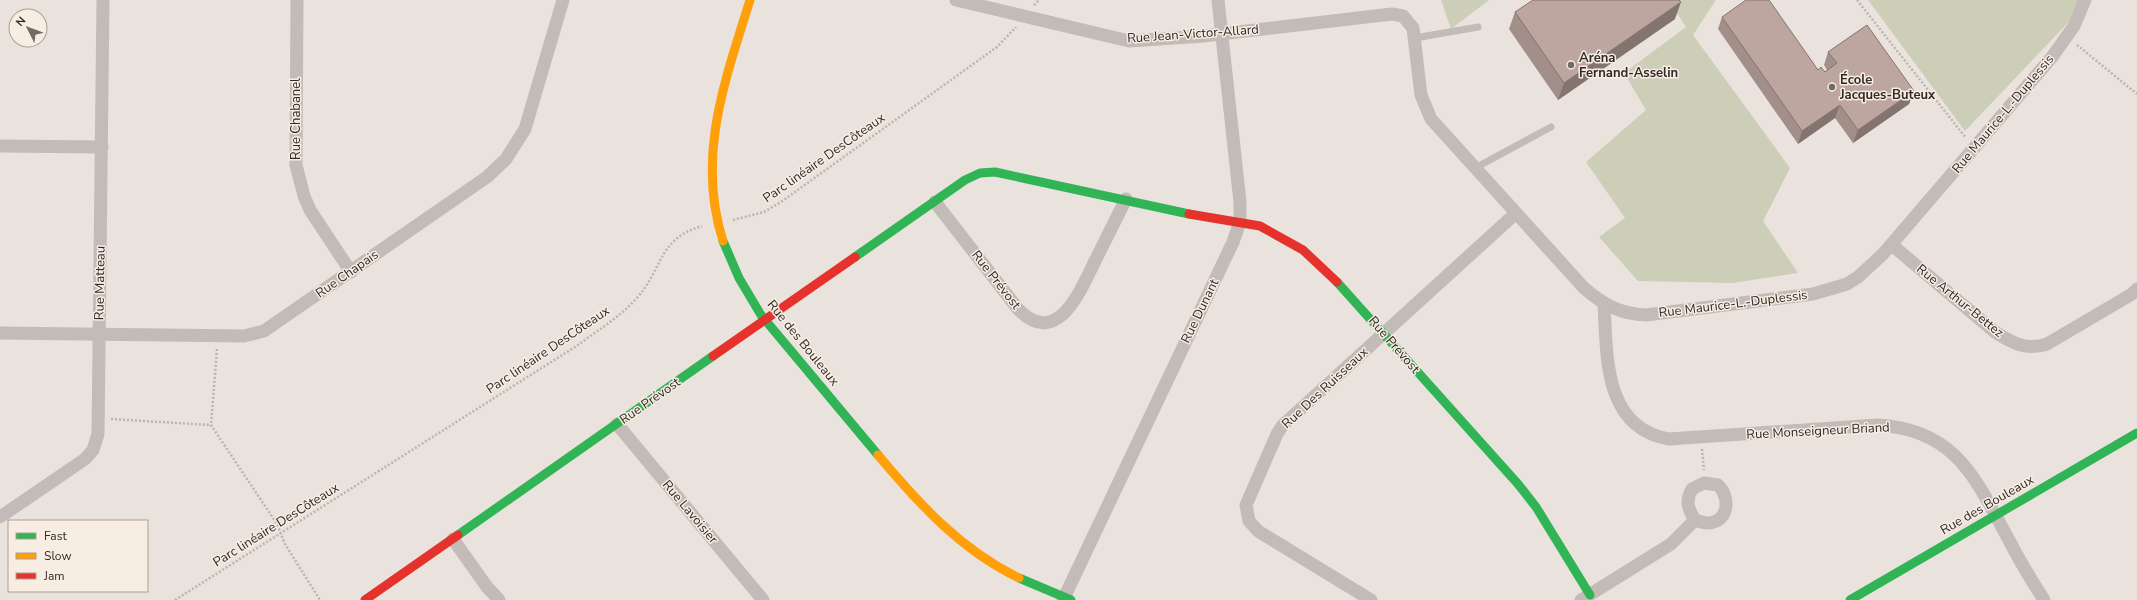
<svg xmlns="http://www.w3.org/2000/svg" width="2137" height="600" viewBox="0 0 2137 600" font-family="'Nunito Sans',sans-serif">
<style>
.green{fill:#ccceb8}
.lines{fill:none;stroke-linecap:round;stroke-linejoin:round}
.path{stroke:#bbb4af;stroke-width:2.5;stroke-dasharray:2 2;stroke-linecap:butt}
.lane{stroke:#c2bbb7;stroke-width:7}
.street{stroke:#c2bbb7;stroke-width:13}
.fast{stroke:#30b455;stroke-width:9}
.slow{stroke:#ff9f0a;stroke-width:9}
.jam{stroke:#e5322d;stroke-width:9}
.wall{fill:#a28f89}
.shaded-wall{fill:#84746f}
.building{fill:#bca69f;stroke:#84746f}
.poi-dot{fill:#726a66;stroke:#f7ede3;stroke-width:1.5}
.labels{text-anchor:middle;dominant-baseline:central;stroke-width:3;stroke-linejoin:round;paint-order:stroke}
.street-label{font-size:13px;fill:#322926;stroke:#f7ede3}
.poi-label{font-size:13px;font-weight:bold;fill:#322926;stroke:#f7ede3;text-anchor:start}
</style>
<rect width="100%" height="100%" fill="#eae3dd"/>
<g class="green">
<path d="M1441,0h48l-38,29z"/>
<path d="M1668,0h48l-23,35 97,133 -27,53 35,52 -66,10 -94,-2 -39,-44 26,-19 -39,-56 60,-52 -22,-37 62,-46z"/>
<path d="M1868,0h217l-2,7 -118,124z"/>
</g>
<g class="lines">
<g class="path">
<path d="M1857,0l109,138"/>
<path d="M1034,5l5,-5"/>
<path d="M2077,45l60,49"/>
<path d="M733,220l31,-8 17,-10 216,-155 19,-20"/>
<path d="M217,349l-6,76 66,99 8,20 35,56"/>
<path d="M111,419l100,6"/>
<path d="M1702,449l2,21"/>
<path d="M175,600l403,-255c20,-15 42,-28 58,-46 27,-29 21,-60 66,-73"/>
</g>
<g class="lane">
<path d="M1415,38l63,-11"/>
<path d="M1475,168l76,-41"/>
</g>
<g class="street">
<path d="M297,0l-1,165 8,31 6,14 41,62"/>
<path d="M956,0l173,41 75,-5 188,-22 11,2 10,12 8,67 10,24 153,169c20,17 36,26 62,27l167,-21 34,-10 11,-7 25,-23 169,-197 22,-31 11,-26"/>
<path d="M0,146l102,1"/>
<path d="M935,202l83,107c40,41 63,-20 78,-50 10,-20 20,-40 30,-60"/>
<path d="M1892,245l103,87c17,11 32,19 52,12l85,-50 5,-5"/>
<path d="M1604,304c3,51 -1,124 65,135l208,-14c80,4 99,55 133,117 10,20 22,39 34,58"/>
<path d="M0,333l244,3 20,-5 223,-154 19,-18 19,-30 38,-129"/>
<path d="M617,424l146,176"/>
<path d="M1704,483l14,2c13,12 11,38 -11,38 -4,0 -8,-2 -12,-3 -7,-11 -10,-19 -3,-31z"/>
<path d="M0,517l85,-58 8,-9 5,-16 5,-434"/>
<path d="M453,539l34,48 12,13"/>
<path d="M1063,600l170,-358 7,-20v-20l-22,-202"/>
<path d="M1371,600l-113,-69 -9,-10 -3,-16 31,-71 6,-9 232,-211"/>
<path d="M1581,600l90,-56 24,-24"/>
</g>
<g class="fast">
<path d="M723,241l16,37 22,37 117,140"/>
<path d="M855,257l110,-77 15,-7 15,-1 194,42"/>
<path d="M1337,282l181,202 18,23 54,88"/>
<path d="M458,535l255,-179"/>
<path d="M1019,578l52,22"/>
<path d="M1850,600l287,-167"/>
</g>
<g class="slow">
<path d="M723,241c-27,-85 2,-160 27,-241"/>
<path d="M878,455c41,49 83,95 141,123"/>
</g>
<g class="jam">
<path d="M1189,214l71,12 43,24 34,32"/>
<path d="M713,356l142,-99"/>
<path d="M365,600l93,-65"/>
</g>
</g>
<g class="wall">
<path d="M1515,12l160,7 -117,81 -49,-71z"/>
<path d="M1722,17l96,53 7,2 2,-2 -3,-5 4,-13 86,39 -5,13 -56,39 -18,-25 -37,26 -80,-115z"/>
</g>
<g class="shaded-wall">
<path d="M1681,2l-6,17 -117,81 6,-17z"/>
<path d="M1914,91l-5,13 -56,39 5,-13z"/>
<path d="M1840,105l-5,13 -37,26 4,-13z"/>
</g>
<g class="building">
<path d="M1533,0h146l2,2 -117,81 -49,-71z"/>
<path d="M1746,0h23l49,70 3,-3 4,5 12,-9 -9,-11 39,-27 47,66 -56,39 -18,-25 -38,26 -80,-114z"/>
</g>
<g class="poi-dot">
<circle cx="1571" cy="65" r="4"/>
<circle cx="1832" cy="87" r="4"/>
</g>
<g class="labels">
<g class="street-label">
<text transform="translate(1193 34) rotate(-4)">Rue Jean-Victor-Allard</text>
<text transform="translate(2003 114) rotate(-50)">Rue Maurice-L.-Duplessis</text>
<text transform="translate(296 119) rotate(-90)">Rue Chabanel</text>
<text transform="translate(824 158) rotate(-35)">Parc linéaire DesCôteaux</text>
<text transform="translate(347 274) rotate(-35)">Rue Chapais</text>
<text transform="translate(996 280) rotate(52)">Rue Prévost</text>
<text transform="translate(100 283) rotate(-89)">Rue Matteau</text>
<text transform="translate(1960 301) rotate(39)">Rue Arthur-Bettez</text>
<text transform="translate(1733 304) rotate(-7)">Rue Maurice-L.-Duplessis</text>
<text transform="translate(1200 311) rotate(-64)">Rue Dunant</text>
<text transform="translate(803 343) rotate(51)">Rue des Bouleaux</text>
<text transform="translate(1394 345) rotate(49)">Rue Prévost</text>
<text transform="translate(548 350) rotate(-34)">Parc linéaire DesCôteaux</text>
<text transform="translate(1325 388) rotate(-43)">Rue Des Ruisseaux</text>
<text transform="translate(650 401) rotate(-35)">Rue Prévost</text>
<text transform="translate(1818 431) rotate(-3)">Rue Monseigneur Briand</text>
<text transform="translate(1987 505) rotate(-30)">Rue des Bouleaux</text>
<text transform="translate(690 512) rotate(50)">Rue Lavoisier</text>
<text transform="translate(276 525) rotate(-32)">Parc linéaire DesCôteaux</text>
</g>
<g class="poi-label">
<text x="1579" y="58">Aréna<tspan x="1579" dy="15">Fernand-Asselin</tspan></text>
<text x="1840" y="80">École<tspan x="1840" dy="15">Jacques-Buteux</tspan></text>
</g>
</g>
<rect x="8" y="520" width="140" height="72" fill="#f7ede3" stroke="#a89f97"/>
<rect x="16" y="533" width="20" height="6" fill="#30b455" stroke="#a89f97"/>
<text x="44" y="540" font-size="12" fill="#322926">Fast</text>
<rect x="16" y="553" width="20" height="6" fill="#ff9f0a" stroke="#a89f97"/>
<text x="44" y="560" font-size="12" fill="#322926">Slow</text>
<rect x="16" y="573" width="20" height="6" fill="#e5322d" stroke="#a89f97"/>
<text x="44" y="580" font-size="12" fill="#322926">Jam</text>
<g transform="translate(28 28) rotate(312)"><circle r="19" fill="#f7ede3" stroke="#a89f97"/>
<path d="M0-3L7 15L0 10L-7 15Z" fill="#726a66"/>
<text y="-6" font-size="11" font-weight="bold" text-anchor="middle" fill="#322926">N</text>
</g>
</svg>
